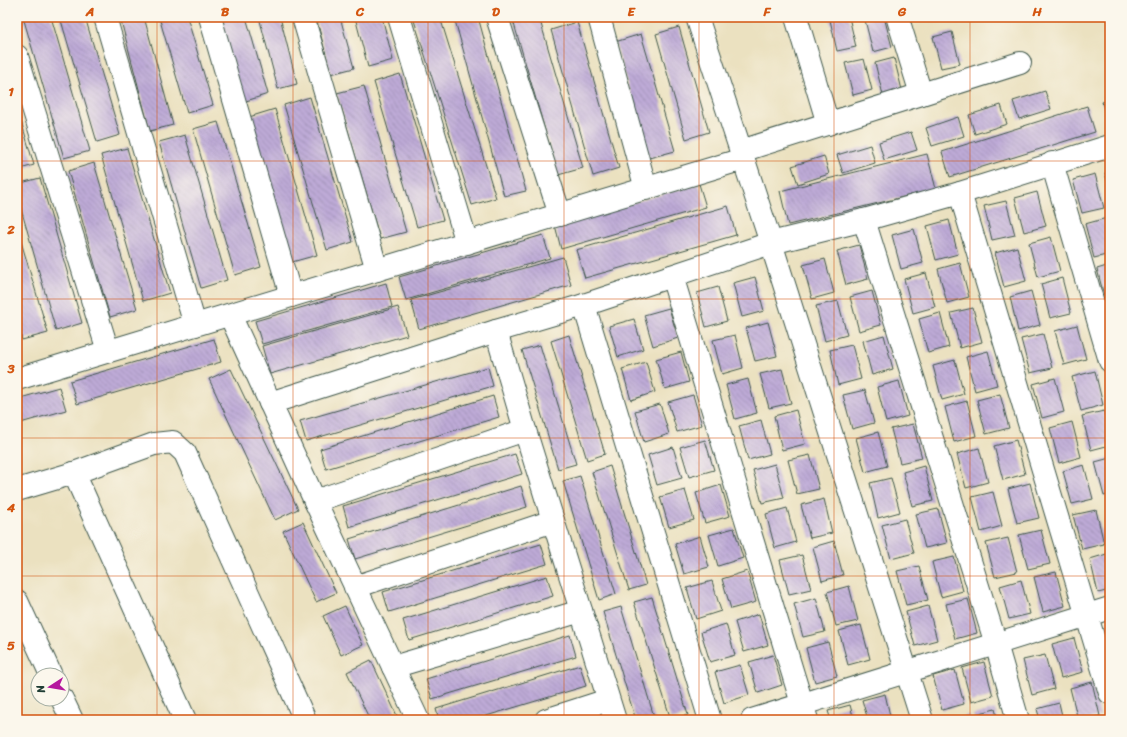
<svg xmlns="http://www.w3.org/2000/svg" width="1127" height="737" viewBox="0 0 1127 737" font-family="Sriracha,sans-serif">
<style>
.building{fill:url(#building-back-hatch)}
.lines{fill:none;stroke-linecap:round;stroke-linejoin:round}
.minor-casing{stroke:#3e5649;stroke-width:24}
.minor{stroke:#fff;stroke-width:22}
.grid{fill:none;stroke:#d45610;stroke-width:1;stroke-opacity:0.55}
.neatline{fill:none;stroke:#d45610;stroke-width:1.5}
.grid-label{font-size:13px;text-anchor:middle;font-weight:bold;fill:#d45610}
</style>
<defs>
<pattern id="building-back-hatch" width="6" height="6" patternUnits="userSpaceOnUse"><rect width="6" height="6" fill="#beaad7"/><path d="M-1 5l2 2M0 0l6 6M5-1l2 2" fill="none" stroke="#9a8caf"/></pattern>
</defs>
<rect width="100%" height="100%" fill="#fbf7ec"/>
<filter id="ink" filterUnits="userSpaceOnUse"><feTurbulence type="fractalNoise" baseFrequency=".025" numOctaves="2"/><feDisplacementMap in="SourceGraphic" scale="8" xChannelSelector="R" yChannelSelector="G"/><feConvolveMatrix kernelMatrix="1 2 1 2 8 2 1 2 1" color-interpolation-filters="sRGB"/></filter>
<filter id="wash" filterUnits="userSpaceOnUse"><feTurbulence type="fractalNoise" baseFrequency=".012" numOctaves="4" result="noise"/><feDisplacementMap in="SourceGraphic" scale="16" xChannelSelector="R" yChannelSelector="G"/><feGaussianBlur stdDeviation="0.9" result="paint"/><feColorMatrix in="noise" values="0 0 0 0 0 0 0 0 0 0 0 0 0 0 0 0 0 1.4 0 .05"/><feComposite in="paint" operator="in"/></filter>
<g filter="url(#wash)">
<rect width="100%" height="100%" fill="#ebe1c0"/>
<g id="blocks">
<g class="building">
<path d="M23,17h28l39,134 -26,7z"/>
<path d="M60,17h25l35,118 -23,7z"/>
<path d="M120,17h24l29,108 -23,6z"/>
<path d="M159,17h28l26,88 -26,8z"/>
<path d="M218,17h28l22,77 -25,8z"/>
<path d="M259,17h21l17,67 -19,5z"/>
<path d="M316,17h24l14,51 -23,6z"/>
<path d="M355,17h27l11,43 -25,7z"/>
<path d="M413,17h27l56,181 -24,7z"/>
<path d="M454,17h24l48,174 -22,5z"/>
<path d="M512,17h27l44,151 -25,7z"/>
<path d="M841,17h8l7,30 -19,4 -7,-31z"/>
<path d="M879,17h5l8,30 -19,5 -8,-32z"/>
<path d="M577,22l42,146 -26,8 -42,-146z"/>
<path d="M679,27l30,105 -23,7 -30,-105z"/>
<path d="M952,32l8,32 -19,4 -8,-31z"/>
<path d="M641,34l34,117 -26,7 -34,-116z"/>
<path d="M894,58l8,32 -19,5 -8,-32z"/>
<path d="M864,59l8,31 -19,5 -8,-32z"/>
<path d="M400,74l43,146 -26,7 -43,-145z"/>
<path d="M364,86l42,146 -26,7 -43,-146z"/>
<path d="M1045,91l6,18 -32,10 -6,-18z"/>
<path d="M310,97l43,145 -26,8 -43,-145z"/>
<path d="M1110,100v28l-8,-26z"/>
<path d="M1001,105l6,19 -32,10 -6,-19z"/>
<path d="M1087,106l8,26 -145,45 -8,-25z"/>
<path d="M17,107l17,58 -17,5z"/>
<path d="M275,109l42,146 -25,7 -43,-145z"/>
<path d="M958,117l6,19 -32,10 -6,-18z"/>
<path d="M218,122l43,145 -26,8 -42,-146z"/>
<path d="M911,132l6,18 -33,10 -5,-18z"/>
<path d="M185,135l42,145 -26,8 -42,-146z"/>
<path d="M870,145l5,18 -32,10 -6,-18z"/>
<path d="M127,148l43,145 -27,8 -42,-146z"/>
<path d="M927,154l9,35 -148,36 -8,-34z"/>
<path d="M824,156l5,18 -31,10 -6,-18z"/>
<path d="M94,163l43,146 -27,8 -42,-146z"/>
<path d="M1110,171v19l-5,-17z"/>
<path d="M1095,174l9,34 -22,5 -9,-33z"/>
<path d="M40,178l42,145 -26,8 -39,-136v-11z"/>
<path d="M699,184l7,23 -145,42 -6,-24z"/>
<path d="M1037,192l9,34 -22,6 -9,-34z"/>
<path d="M1006,201l9,34 -23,5 -8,-34z"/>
<path d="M728,206l8,29 -151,43 -9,-28z"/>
<path d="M1107,218l3,11v25l-16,4 -9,-34z"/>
<path d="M949,220l9,34 -22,6 -9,-34z"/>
<path d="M17,228l31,105 -26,7 -5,-16z"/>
<path d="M914,229l9,34 -22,6 -9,-34z"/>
<path d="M543,235l7,23 -144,42 -7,-23z"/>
<path d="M1051,237l9,34 -22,6 -9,-34z"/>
<path d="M859,245l9,34 -22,6 -9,-34z"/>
<path d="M1017,247l9,34 -22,6 -9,-34z"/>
<path d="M563,257l8,28 -152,44 -8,-29z"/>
<path d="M825,259l9,34 -22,6 -9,-34z"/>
<path d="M960,263l9,34 -22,6 -9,-34z"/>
<path d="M1110,265v37l-4,1 -9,-34z"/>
<path d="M926,273l9,34 -22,6 -9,-34z"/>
<path d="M755,277l9,34 -22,6 -9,-34z"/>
<path d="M1062,278l9,35 -21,5 -9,-34z"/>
<path d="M386,283l6,24 -130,37 -7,-23z"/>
<path d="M718,287l9,34 -21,6 -9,-34z"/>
<path d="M872,291l9,34 -22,6 -9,-34z"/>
<path d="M1031,291l9,34 -22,6 -8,-34z"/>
<path d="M838,301l9,34 -22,6 -9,-35z"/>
<path d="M398,307l9,28 -137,39 -8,-28z"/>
<path d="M669,308l9,30 -25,8 -9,-31z"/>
<path d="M973,308l9,34 -22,6 -9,-35z"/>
<path d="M940,313l9,34 -21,6 -9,-34z"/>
<path d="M634,319l9,30 -25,8 -9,-31z"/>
<path d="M768,322l9,34 -22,5 -9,-33z"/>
<path d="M1077,325l9,34 -22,6 -9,-34z"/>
<path d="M1043,334l9,34 -22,5 -9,-34z"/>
<path d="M569,335l36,119 -18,6 -36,-119z"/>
<path d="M735,335l8,33 -21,6 -9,-34z"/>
<path d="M884,335l9,34 -21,6 -9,-34z"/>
<path d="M214,339l7,23 -144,42 -7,-23z"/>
<path d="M540,345l36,119 -18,5 -36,-119z"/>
<path d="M852,345l9,34 -23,6 -8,-35z"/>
<path d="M988,351l9,34 -22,6 -9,-34z"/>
<path d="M681,352l8,30 -24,7 -9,-30z"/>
<path d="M955,360l9,34 -22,6 -9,-34z"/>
<path d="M646,362l9,30 -24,8 -9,-31z"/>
<path d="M488,367l5,19 -187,55 -6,-20z"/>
<path d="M231,369l67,140 -23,11 -66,-141z"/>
<path d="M782,369l9,34 -22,5 -9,-34z"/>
<path d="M1095,371l8,34 -22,6 -9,-34z"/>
<path d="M1055,378l9,34 -22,6 -9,-34z"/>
<path d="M748,379l9,34 -22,6 -9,-34z"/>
<path d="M899,381l9,35 -22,6 -9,-35z"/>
<path d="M59,387l7,23 -49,14v-25z"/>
<path d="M865,390l9,33 -22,6 -9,-34z"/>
<path d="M1000,394l9,34 -23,6 -9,-34z"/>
<path d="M693,395l9,30 -25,7 -9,-30z"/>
<path d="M493,396l6,21 -173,52 -6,-20z"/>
<path d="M967,401l9,35 -22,6 -9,-35z"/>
<path d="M660,404l9,30 -25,8 -9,-31z"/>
<path d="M796,410l9,34 -23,6 -8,-34z"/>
<path d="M1104,411l6,24v10l-19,5 -9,-34z"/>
<path d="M761,420l9,34 -22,6 -9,-34z"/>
<path d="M1072,422l9,35 -22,6 -9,-35z"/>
<path d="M913,424l9,34 -22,5 -9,-34z"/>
<path d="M878,432l9,34 -22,6 -9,-34z"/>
<path d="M705,440l9,30 -25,7 -9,-30z"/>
<path d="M1016,440l9,34 -22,6 -9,-34z"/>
<path d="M673,447l9,31 -25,7 -9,-30z"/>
<path d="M979,448l9,34 -22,6 -9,-34z"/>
<path d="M515,454l7,20 -173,53 -6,-21z"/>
<path d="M810,455l9,34 -22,5 -9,-34z"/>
<path d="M1110,458v36l-6,2 -9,-34z"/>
<path d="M775,464l9,34 -22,5 -9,-33z"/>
<path d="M1084,465l9,34 -21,5 -9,-33z"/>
<path d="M610,466l36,119 -17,5 -37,-118z"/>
<path d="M924,466l9,35 -21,5 -9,-34z"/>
<path d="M580,476l36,118 -17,6 -36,-119z"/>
<path d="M891,478l9,34 -22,6 -8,-35z"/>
<path d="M1030,483l9,35 -22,5 -9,-34z"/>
<path d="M721,485l9,31 -25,7 -9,-30z"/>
<path d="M521,486l6,21 -172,52 -6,-20z"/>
<path d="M685,490l9,30 -25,7 -9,-30z"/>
<path d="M993,492l9,34 -21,6 -9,-35z"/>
<path d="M824,499l8,34 -22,5 -9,-33z"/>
<path d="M787,508l9,34 -21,6 -9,-34z"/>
<path d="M938,509l9,34 -22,5 -9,-34z"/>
<path d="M1096,510l8,34 -22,5 -9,-34z"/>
<path d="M905,519l9,34 -23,6 -9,-34z"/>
<path d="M303,522l33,71 -20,9 -33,-71z"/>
<path d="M734,528l9,30 -25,8 -9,-31z"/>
<path d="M1041,530l9,34 -22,5 -9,-34z"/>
<path d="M700,536l9,31 -25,7 -9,-30z"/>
<path d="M1008,538l9,34 -22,5 -9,-34z"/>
<path d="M834,541l9,34 -21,6 -9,-34z"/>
<path d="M541,544l6,20 -158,48 -6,-20z"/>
<path d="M1110,553v37l-12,3 -8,-34z"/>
<path d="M802,555l9,34 -22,5 -9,-34z"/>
<path d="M954,557l9,34 -22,6 -9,-35z"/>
<path d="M919,566l9,34 -22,5 -9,-34z"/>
<path d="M747,571l9,31 -25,7 -9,-30z"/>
<path d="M1056,572l9,34 -22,6 -9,-35z"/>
<path d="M547,576l6,20 -144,44 -6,-20z"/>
<path d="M1021,580l9,34 -21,5 -9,-33z"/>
<path d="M712,581l9,30 -25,8 -9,-31z"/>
<path d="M849,586l9,35 -22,5 -9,-34z"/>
<path d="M652,597l36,118 -17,5 -37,-118z"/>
<path d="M816,598l9,34 -22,5 -9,-33z"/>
<path d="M968,599l9,34 -22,6 -9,-35z"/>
<path d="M345,606l18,39 -22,10 -18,-39z"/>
<path d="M928,606l9,34 -22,6 -9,-34z"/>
<path d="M621,607l22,73 12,40h-19l-6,-19 -27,-89z"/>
<path d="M759,614l9,31 -24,7 -9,-30z"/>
<path d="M726,624l9,31 -25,7 -9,-30z"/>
<path d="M861,625l9,34 -22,6 -9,-34z"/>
<path d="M570,635l6,21 -144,43 -6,-20z"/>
<path d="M1074,638l9,34 -22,6 -9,-34z"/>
<path d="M828,642l9,34 -22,6 -9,-34z"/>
<path d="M773,655l9,30 -24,8 -9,-31z"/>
<path d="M1045,655l9,34 -22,6 -9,-35z"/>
<path d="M371,660l15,32 13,28h-29l-16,-33 -7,-15z"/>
<path d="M984,662l9,34 -22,6 -9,-34z"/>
<path d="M580,665l6,21 -113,34h-34l-3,-11z"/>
<path d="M740,665l9,30 -25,8 -9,-31z"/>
<path d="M955,670l9,34 -22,6 -9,-34z"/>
<path d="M1092,682l8,34 -15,4h-7l-8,-32z"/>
<path d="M885,694l6,26h-23l-6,-20z"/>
<path d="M1059,703l4,17h-23l-3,-11z"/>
<path d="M850,705l4,15h-23l-3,-9z"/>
<path d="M995,709l3,11h-23l-2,-5z"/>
<path d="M969,715l1,5h-18z"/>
</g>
</g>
</g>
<g filter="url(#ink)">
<use href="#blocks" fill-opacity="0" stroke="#3e5649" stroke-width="1"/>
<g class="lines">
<g class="minor-casing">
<g id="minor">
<path d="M105,17l90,308"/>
<path d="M210,17l81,279"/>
<path d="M303,17l74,253"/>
<path d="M399,17l68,226"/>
<path d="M497,17l63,198"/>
<path d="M599,17l47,172"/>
<path d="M697,17l74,226 151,477"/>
<path d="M796,17l32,107"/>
<path d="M898,19l23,75"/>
<path d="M17,56l91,295"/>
<path d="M741,151l279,-88"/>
<path d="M1052,163l58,198"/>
<path d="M960,193l150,500"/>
<path d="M864,220l132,424 22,76"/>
<path d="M672,276l135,444"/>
<path d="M584,305l126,415"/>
<path d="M230,315l85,186 103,219"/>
<path d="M496,331l29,99 90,290"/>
<path d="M17,379l726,-220"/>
<path d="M270,403l226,-72 88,-26 187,-62 93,-23 96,-27 150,-47"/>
<path d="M74,473l111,247"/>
<path d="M17,490l57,-17 80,-29 19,-2 12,11 120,267"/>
<path d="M315,501l210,-71"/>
<path d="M355,587l198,-66"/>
<path d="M17,601l34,74"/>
<path d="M393,667l188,-56"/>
<path d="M62,699l10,21"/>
<path d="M546,720l62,-20"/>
<path d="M752,720l358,-112"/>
</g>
</g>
<use href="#minor" class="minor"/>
</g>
</g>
<path class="grid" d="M157,17v703M293,17v703M428,17v703M564,17v703M699,17v703M834,17v703M970,17v703M17,161h1093M17,299h1093M17,438h1093M17,576h1093"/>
<rect width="1127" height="737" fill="none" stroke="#fbf7ec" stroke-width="44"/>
<g transform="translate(50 687) rotate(258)"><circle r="19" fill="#fbf7ec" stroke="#a3ada2"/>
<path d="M0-3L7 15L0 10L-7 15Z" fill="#b5179e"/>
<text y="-6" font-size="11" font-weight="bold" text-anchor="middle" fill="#1f3d34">N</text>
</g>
<rect x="22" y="22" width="1083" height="693" class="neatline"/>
<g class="grid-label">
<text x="90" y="16">A</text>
<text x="225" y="16">B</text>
<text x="360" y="16">C</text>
<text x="496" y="16">D</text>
<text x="631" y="16">E</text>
<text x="767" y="16">F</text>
<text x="902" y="16">G</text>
<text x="1037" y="16">H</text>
<text x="11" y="96">1</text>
<text x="11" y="234">2</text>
<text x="11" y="373">3</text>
<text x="11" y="512">4</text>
<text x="11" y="650">5</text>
</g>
</svg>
